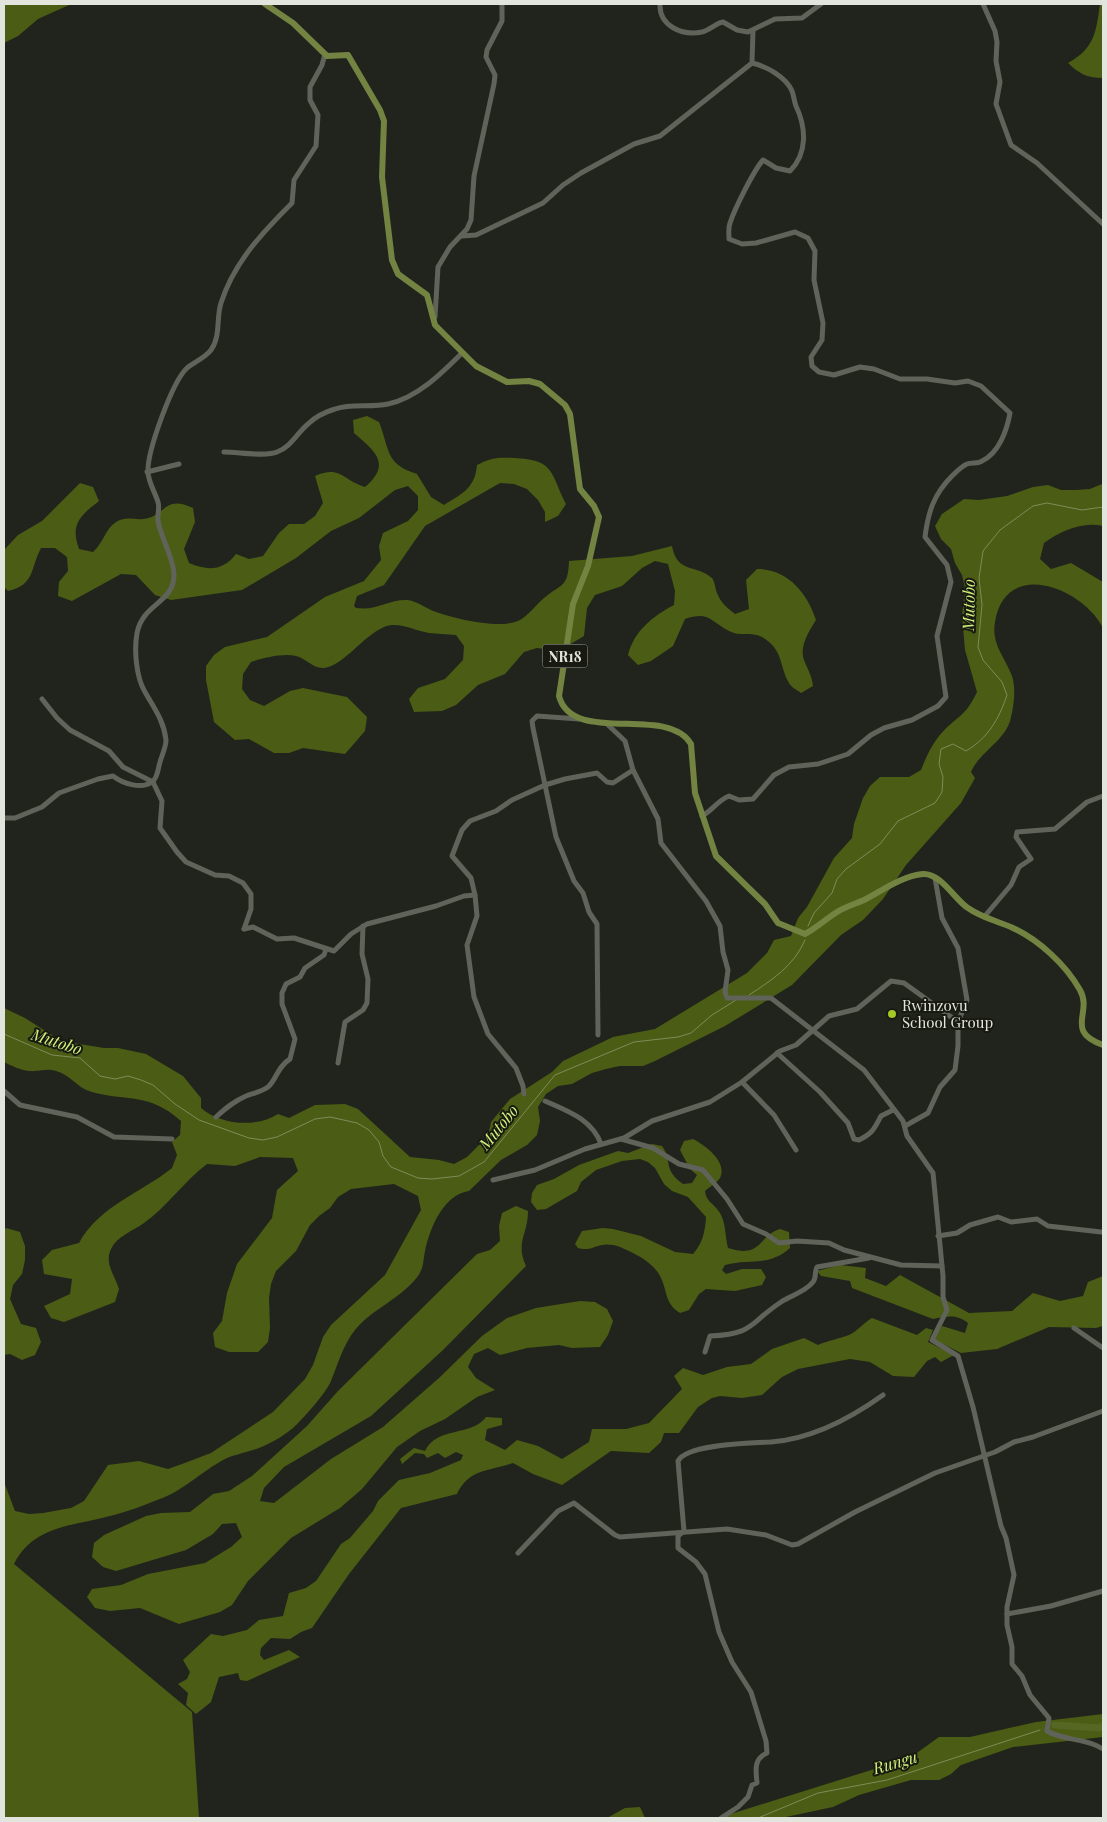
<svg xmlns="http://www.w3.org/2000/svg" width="1107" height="1822" viewBox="0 0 1107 1822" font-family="'Playfair Display',serif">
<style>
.forest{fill:#4b5c14}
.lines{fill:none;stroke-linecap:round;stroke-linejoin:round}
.stream{stroke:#7f8c5a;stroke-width:1}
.river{stroke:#556722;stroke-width:7}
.minor{stroke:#60635a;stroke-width:5}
.major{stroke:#738341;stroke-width:6}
.poi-dot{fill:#a4c825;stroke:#181a12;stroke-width:2}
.labels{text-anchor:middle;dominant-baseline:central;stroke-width:4;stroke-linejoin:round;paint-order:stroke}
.shield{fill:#181a12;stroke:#a5a7a1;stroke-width:1}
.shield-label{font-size:14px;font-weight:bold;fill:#e2e4de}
.poi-label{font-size:15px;fill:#e2e4de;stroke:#181a12;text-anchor:start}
.water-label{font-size:16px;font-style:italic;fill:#d1f27b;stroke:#181a12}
</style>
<rect width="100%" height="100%" fill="#21241c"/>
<g class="forest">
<path d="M4,4h64l1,1 -31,14 -20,17 -14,7z"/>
<path d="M1100,4h3v74c-15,0 -24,-4 -35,-15 27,-15 28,-31 32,-59z"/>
<path d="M367,416l12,6c11,28 6,42 38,52l14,23 13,8c19,-12 31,-17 33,-40 13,-7 22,-8 37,-7 41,2 36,14 52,46l-8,12 -13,6v-10l-7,-12 -11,-11 -13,-5 -14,-1 -75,43 -41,59 -27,11 -3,10 2,2c21,3 33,-9 52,-8 9,1 19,9 28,12 20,7 62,17 82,9 9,-4 18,-16 26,-23 18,-15 24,-10 25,-37l63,-5 40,-10c5,28 24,18 40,32 3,4 3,10 5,15 4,10 10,15 18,21l14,-5 -3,-29 11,-11c30,0 50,23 59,51 -7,11 -17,27 -12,40 4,10 8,16 9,26l-12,7c-4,-3 -10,-6 -12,-10 -10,-17 -5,-33 -27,-46 -11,-6 -22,0 -33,-6 -19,-10 -20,-20 -44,-12l-12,27 -22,15 -13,4 -10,-10c6,-24 25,-39 46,-50l1,-14 -7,-27 -13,-3 -13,7 -20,18 -27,9 -8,13 -3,28 -25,15 -22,-3 -13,4 -19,22 -27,11 -22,20 -14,6 -28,1 -5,-13 9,-11 27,-9 18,-19 1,-14 -8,-11c-9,-1 -19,-1 -27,-2 -15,-2 -30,-12 -45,-6 -21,9 -41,39 -60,41 -11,1 -18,-10 -28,-12 -13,-3 -33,2 -45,6l-8,12 -1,15 8,11 14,6 26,-15 13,-3 44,9 20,20 -2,14 -20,23 -42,-6 -14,5h-15l-25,-14 -14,1 -21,-18 -8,-42v-14l8,-11 11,-8 42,-10 58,-40 39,-16 17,-21 -2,-14 4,-13 25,-12 10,-11v-14l-10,-10 -13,4 -36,28 -28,13 -35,27 -54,32 -71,10 -16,-5 -19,-20 -15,-1 -49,27 -14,-5 1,-14 9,-11 -1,-14 -12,-9h-14c-11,21 -6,37 -33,43l-4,-4v-37l14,-15 24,-14 38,-38 13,4 6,14c-19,15 -29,23 -20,48l14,3c11,-10 12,-23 23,-30 10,-6 18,-2 27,-3 23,-2 20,-25 50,-11l2,14 -11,27 5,14c19,8 34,8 47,-9l13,5 14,-3 16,-23 10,-9h15l11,-8 8,-13 -8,-27c26,-11 27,4 50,11 27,-23 10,-36 -11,-54l-1,-13z"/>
<path d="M1103,482v44c-20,-5 -43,5 -59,17l-4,16 11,10 20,-6 32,19v46c-21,-41 -98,-70 -108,-6 -4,22 10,35 17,54 4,12 2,29 -1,41 -4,23 -31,34 -40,55l4,6 -14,25 -55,62 -23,34 -20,21 -22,15 -49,50 -67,41 -70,35 -12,5h-23l-14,3 -14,4 -20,11 -14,2 -12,8 -8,13 2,14 -3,14 -10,10 -26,15 -32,31c-26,4 -39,37 -44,60 -2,10 -1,16 -7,25 -16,22 -46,33 -63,54 -12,15 -17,34 -24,51 -5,12 -28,38 -38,47 -11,9 -26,18 -40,22 -9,3 -20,5 -28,9 -25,13 -41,32 -68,41 -14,6 -28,11 -43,15 -38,11 -80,9 -100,49l178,148 7,106h-195v-336l11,29 14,3 14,-1 28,-5 13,-7 24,-36 31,-4 29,8 14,-5 29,-11 62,-41 32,-33 8,-14 10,-28 8,-12 54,-50 36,-65 -3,-14 -24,-12 -43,5 -13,8 -8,11 -11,8 -9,9 -14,26 -20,20 -5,13 -2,14 1,30 -2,14 -10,10h-29l-14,-5 -2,-14 9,-12 5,-28 10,-29 35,-46 5,-28 21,-19 -5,-13 -33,-1 -25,9 -28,-2c-23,17 -39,42 -63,59 -11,8 -27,13 -33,26 -7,14 4,27 8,40l-4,13 -51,20 -13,-4 -7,-12 26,-12 2,-15 -28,-5 -2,-14 10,-10 27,-7c20,-37 62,-50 93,-75l5,-13 -5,-13 8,-7 1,-14c-33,-29 -51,-19 -89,-29 -14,-3 -22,-18 -36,-21 -9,-3 -18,1 -27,0 -9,-1 -17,-5 -25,-9v-54l21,10 36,23 43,7h14l28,6 37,22 18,22v10c20,17 55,20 77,6l11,4 26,-13 30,-1 13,5 52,48 29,3 15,4 13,-7 21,-21 3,-14 19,-23 42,-27 11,-11 50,-24 42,-8 92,-56 20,-20 7,-13 17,-4 7,-18 9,-11 27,-49 18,-20 2,-14 9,-26 7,-12 10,-9h29l12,-7c5,-13 10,-24 18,-34 16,-19 26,-18 38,-44l-12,-42 -3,-34 3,-28 -3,-13 -7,-12 -4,-14 -10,-10 -6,-13 7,-12 22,-15 15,1 28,-4 26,-9 15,-2 13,5h15l14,-1 12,-5z"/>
<path d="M693,1139c12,6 35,23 27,39 -3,5 -11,9 -15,13 1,11 9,12 15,22 6,10 5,23 8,35 35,11 29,-12 52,-19l9,3 1,16c-21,19 -40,10 -65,17l-3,5 4,4 16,-5h19l5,8 -4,8 -27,6 -29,-2 -7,5 -10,16 -9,3c-16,-10 -12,-22 -20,-37 -7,-14 -26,-23 -40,-29 -22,-8 -26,6 -42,1l-3,-4 7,-13 21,-3 10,1 28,7 34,16 18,2c10,-11 12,-23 13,-37l-18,-20 -16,-6 -8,-7 -9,-16 -7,-6 -8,-3 -18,2 -26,9 -15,12 -4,9 -31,18 -9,1 -6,-8 1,-9 5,-8 17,-6 25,-14 39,-14 10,2 24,-9 10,2c11,15 0,23 21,38l9,-1 5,-8 -7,-6 -10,-19 4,-9z"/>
<path d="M516,1206l12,5c0,24 -13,31 -2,55l-83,84 -72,66 -87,51 -20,21 -4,13 14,2 57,-44 52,-32 56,-49 43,-42 25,-18 29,-10 44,-7 15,1 12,7 6,12 -5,14 -8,12 -28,1 -13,-3 -32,3 -27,7 -12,-7 -14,6 -6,13 8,11 19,12 -18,7 -32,22 -25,12 -23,16 -35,42 -22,19 -49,30 -43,43 -16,24 -12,7 -41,12 -39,-16 -30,3 -15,-3 -8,-11 5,-8 29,-4 27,-11 57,-11 26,-16 11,-10 -6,-14 -14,1 -9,10 -27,16 -70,21 -13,-4 -11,-10 2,-14 10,-8 42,-19 15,-3 29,-1 23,-18 16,-3 23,-15 55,-50 31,-35 139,-137 13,-4 10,-9 -1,-15 3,-13z"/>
<path d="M6,1228l14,4 5,14v14l-3,14 -9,11 -3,14 11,25 15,4 5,14 -6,13 -13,5 -12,-6 -6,1v-125z"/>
<path d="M840,1265l26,3 -1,10 21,8 14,-11 69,38 43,-2 21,-18 27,8 23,-5 5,-14 15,-6v50l-7,2 -47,-1 -52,22 -36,4 -28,-14 9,-13 23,7 3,-10c-11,-9 -21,-7 -35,-4l-81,-31 -2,-7 -29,-5 -4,-5z"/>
<path d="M872,1318l45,17 9,-7 7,2 -5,12 26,13 -13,7 -6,-5 -8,4 -13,16 -21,-1 -23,-14 -20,-3 -52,10 -16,8 -20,18 -20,3 -22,-2 -8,2 -14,9 -19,26h-15l-3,9 -12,11 -38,-2 -49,34 -29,-11 -20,-11c-23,8 -45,6 -56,31l-56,14 -52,66 -37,54 -11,4 -11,7 -19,-1 -10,10 -1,7 4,5 25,-10 11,7 -53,24 -7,-1 -2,-7 -19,4 -8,25 -15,12 -10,-9 2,-12 -10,-9 9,-5 3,-7 -7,-12 28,-26 12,2 24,-6 12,-10 24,-4 6,-23 17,-5 10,-7 25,-37 9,-6 23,-27 5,-10 21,-21 31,-7 31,-13 2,-5 -7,-3 -11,6 -7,-5 -11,5 -3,-4 -9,-1 -13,11 -2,-5 14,-11 11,3c12,-25 46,-14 61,-34l16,1v7l-15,4 -2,11 20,10 12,-10 21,6 24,13 27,-17 3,-13h34l23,-6 33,-34 -8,-13 9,-8 20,7 24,-8 24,-3 21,-15 32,-11 14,7c11,-5 21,-6 31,-10 6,-2 16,-13 23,-17z"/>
<path d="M1103,1714v23l-90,10 -52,18 -10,9 -12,6h-28l-52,15 -26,12 -52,11h-63l182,-57 14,-6 25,-18h31l66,-15z"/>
<path d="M640,1807l5,11h-38l18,-10z"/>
</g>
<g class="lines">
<g class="stream">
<path d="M808,926l6,-13 18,-20 5,-14 9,-10 34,-25 18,-23 37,-18 7,-11 1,-15 -4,-13 2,-15 12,-5 13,7c22,-13 33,-32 41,-56l-5,-13 -19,-22 -5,-13 4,-42 -3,-27 4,-27 17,-21 33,-24 14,-3 35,7 21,-3"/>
<path d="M749,995c23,-15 45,-29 56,-55"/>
<path d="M4,1034l48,21 28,3 20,18 15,3 13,-3 13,4 12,5 22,19 24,16 50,18 14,2 14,-3 38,-18 15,-2 27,6 12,7 10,12 4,14 8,11 27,11 14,1 27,-3 25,-14 71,-87 79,-33 44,-5 13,-4 21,-18 24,-15"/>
<path d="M758,1818l60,-25 69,-13 153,-50"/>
</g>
<path class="river" d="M1055,1725l44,3 4,-2"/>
<g class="minor">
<path d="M660,4c-1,22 22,32 42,28 8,-2 14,-9 21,-10l14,8 11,2 27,-13 27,-1 19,-14"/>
<path d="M983,4l12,27 2,11 -1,19 4,21 -4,22 15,41 26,18 66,61"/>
<path d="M462,236l14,-1 67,-32 20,-18 18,-12 53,-29 26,-8 92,-73 1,-33"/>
<path d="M435,317l3,-50 12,-20 17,-18 4,-9 3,-44 20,-92 1,-9 -9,-18 1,-7 15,-29v-17"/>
<path d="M224,452c14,0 42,5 53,0 14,-5 20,-19 31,-28 7,-7 17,-12 27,-15 17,-6 35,-1 53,-5 29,-6 54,-31 74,-51"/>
<path d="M147,472l32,-8"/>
<path d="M42,699l15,19 13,12 39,21 14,16 30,15 9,19 -2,27 17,24 9,10 29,13 14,1 14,7 8,11v15l-7,20"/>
<path d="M579,719l-42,-3 -5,5 1,7 23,109 18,44 9,12 6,19 8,12 1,111"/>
<path d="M606,723l19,18 8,29 25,49 3,24 45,58 14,25 3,26 5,18 -3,22 2,6h44l93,72 39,51 4,15 26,37 10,103v21l4,13 -15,30 26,16 15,51 28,119 5,12 8,37 -7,32v18l5,22v17l10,12 8,19 19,23 -2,13c17,10 40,7 56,18"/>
<path d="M702,816c11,-6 15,-15 27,-20l10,4 14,-1 21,-24 15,-8 29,-3 30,-10 23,-19 13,-7 28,-8 26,-14 8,-9 -9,-61 14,-54 -4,-17 -22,-28c3,-25 9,-43 27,-61 4,-4 10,-10 15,-12 5,-2 11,0 15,-3 17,-8 25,-31 28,-48l-29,-27 -13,-5 -13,2 -28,-4h-27l-26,-10 -14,-2 -26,8 -15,-3 -7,-6 -1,-9 11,-17 1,-17 -9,-43 1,-29 -7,-13 -13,-6 -39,11 -14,1 -13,-5c0,-5 -1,-11 1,-16 5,-15 24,-53 33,-63l13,8 14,3c18,-18 16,-44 6,-65 -2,-5 -2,-10 -4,-15 -6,-14 -26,-25 -40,-28"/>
<path d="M4,818h11l27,-11 17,-14 39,-14 15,-3c9,7 28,14 39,6 6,-4 6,-14 8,-20 2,-7 6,-15 6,-22 -2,-19 -12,-32 -21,-48 -9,-15 -11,-42 -8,-59 6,-30 37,-30 37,-58 0,-16 -13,-37 -16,-54 -1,-6 2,-13 0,-19 -3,-10 -11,-22 -10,-32 0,-20 24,-88 39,-102 7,-6 18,-10 24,-18 10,-14 5,-32 10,-47 13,-41 42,-71 71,-100l2,-23 22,-34 2,-31 -8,-15v-13l12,-22 3,-11"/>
<path d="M984,917l27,-32 8,-18 12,-8 -15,-22 1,-5 38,-3 32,-27 16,-6"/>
<path d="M244,929l9,-2 24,12 17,-1 40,13 17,-17 16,-10 69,-18 28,-10 11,-1"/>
<path d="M777,1053l43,39 28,31 6,16 5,1c14,-7 15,-11 22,-24l12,-6"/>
<path d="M338,1063l7,-41 18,-12 4,-7 1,-24 -6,-25 1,-28"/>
<path d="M742,1082l32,33 22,35"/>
<path d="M4,1091l16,14 57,12 37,20 58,2"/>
<path d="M524,1094l-1,-8 -7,-18 -28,-34 -14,-37 -7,-52 10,-29 -2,-21 -4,-17 -19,-22 10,-26 8,-9 26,-10 16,-11 33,-15 20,-6 32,-6 10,9 6,1 20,-13"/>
<path d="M545,1101c22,10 47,18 56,43"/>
<path d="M216,1117c9,-8 18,-16 30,-21 8,-3 15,-4 22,-9 9,-8 9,-20 22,-28l5,-20 -13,-35v-11l4,-9 14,-7 5,-9 19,-13 2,-6"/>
<path d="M905,1126l23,-13 12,-26 15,-17 3,-24v-24l9,-22 -9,-52 -16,-30 -7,-40"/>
<path d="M621,1139l32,9 26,16 24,6 24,29 16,25 23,10 13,9 18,-2 32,2 15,7 57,15 41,1"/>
<path d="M493,1180l42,-10 50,-21 39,-11 28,-17 58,-19 32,-20 38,-31 16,-6 33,-29 28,-7 34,-28 13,2 54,39"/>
<path d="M938,1236l19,-3 13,-8 28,-8 13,5 26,-3 11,7 53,6"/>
<path d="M1074,1328l29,20"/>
<path d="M705,1352l5,-16c45,-2 39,-13 71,-34 11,-7 24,-10 32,-20 4,-5 1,-10 4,-15l52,-9"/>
<path d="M518,1553l40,-42 16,-8 41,32 5,2 107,-8 39,6 26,10 6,-1 57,-32 80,-39 60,-21 19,-10 19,-5 70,-26"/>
<path d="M1007,1614l44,-8 52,-15"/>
<path d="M721,1818l17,-11 10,-10 4,-12 5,-2c-1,-12 -4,-24 10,-30l-1,-12 -15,-49 -19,-30 -13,-30 -14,-58 -9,-12 -18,-14v-12l6,-5 -6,-70c9,-17 74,-18 93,-19 41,-3 80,-24 112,-47"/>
</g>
<path class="major" d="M265,4l28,19 34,33 21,-1 32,55 4,11 -2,56 10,83 6,14 29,21 8,30 41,41 31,16 22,-1 11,3 25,21 5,9 10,75 14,17 5,11 -11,49 -15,38 -14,92c13,50 109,8 132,48l4,49 21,63 49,48 13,19 27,11c11,-6 21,-15 32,-22 8,-5 18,-8 27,-12 19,-10 38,-24 59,-26 18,-1 32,26 45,34 14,10 30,13 45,20 26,12 53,37 67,62 13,23 -16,41 23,55"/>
</g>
<circle class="poi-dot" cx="892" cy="1014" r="5"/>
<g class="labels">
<rect class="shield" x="542.5" y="644.5" width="45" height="23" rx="4"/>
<g class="shield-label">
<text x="565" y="656">NR18</text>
</g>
<g class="poi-label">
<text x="902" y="1005">Rwinzovu<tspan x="902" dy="17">School Group</tspan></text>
</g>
<g class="water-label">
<text transform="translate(968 605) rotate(-89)">Mutobo</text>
<text transform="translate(57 1041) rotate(18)">Mutobo</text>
<text transform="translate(498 1127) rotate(-51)">Mutobo</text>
<text transform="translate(895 1762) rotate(-16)">Rungu</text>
</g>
</g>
<rect width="1107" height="1822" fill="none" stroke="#e2e4de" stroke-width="10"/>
</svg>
